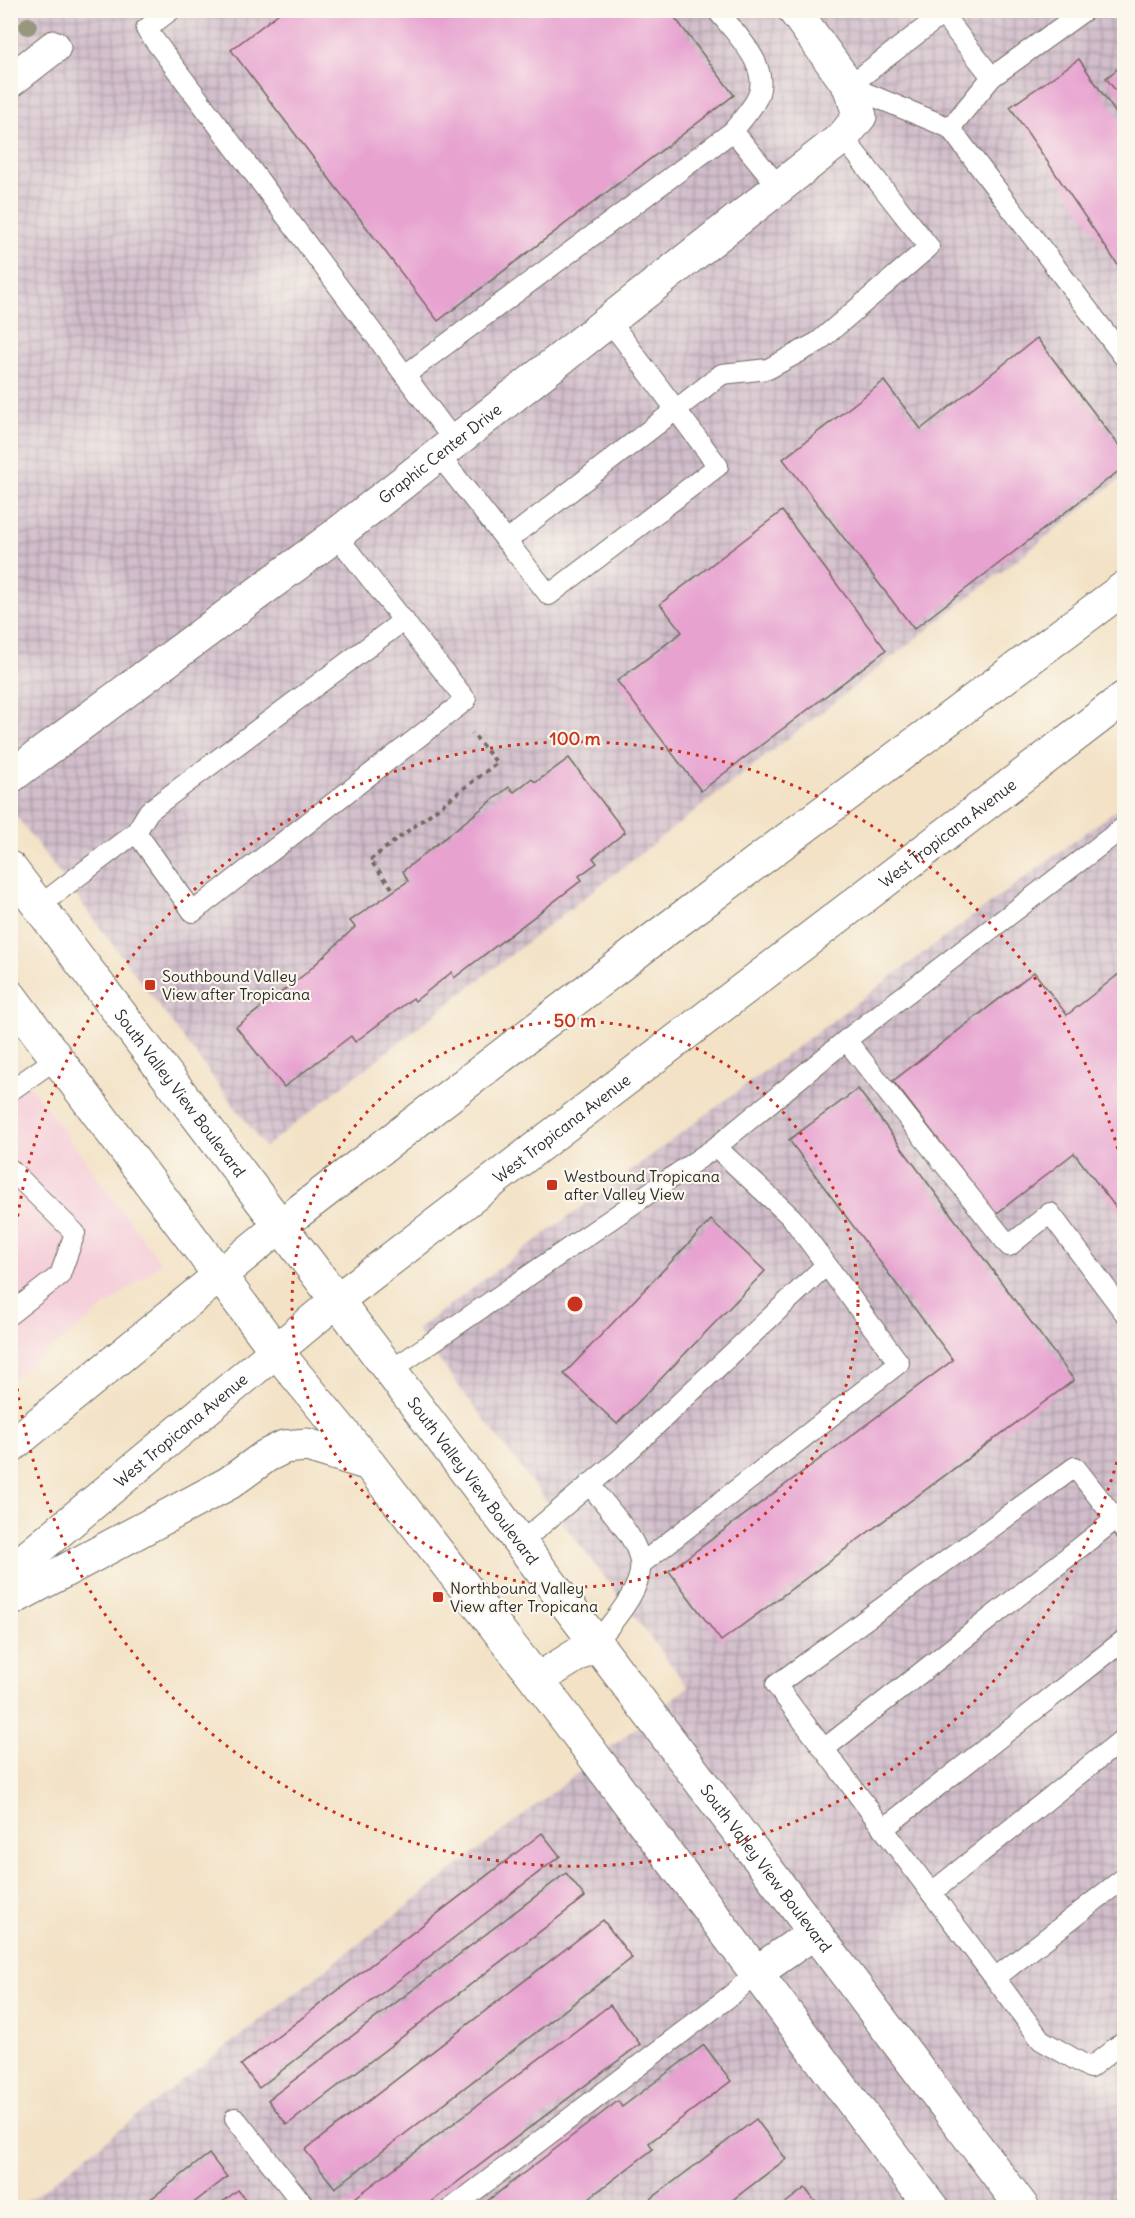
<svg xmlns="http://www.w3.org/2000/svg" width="1135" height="2218" viewBox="0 0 1135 2218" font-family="Delius,sans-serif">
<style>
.built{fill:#f5cfda}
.industrial{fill:url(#industrial-grid)}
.building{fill:#e7a2d0}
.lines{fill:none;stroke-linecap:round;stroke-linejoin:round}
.lane-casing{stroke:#716b61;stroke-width:22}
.street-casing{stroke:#716b61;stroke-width:35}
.secondary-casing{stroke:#716b61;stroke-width:35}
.primary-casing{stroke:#716b61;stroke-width:35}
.path{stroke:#716b61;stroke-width:4;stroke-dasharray:4.5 4.5;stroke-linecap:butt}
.lane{stroke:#fff;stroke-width:20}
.street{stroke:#fff;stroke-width:33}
.secondary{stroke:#fff;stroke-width:33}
.primary{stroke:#fff;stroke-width:33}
.tree{fill:#96977d}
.ring{fill:none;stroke:#c8321e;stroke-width:3;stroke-dasharray:3 6}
.poi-dot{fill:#c8321e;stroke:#fbf7ec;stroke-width:2}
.labels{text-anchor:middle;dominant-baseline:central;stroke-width:4.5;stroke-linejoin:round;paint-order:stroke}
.street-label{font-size:16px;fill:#2b2b2b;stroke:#fbf7ec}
.poi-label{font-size:16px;fill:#2b2b2b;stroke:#fbf7ec;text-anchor:start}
.centre{fill:#c8321e;stroke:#fbf7ec;stroke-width:3}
.ring-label{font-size:18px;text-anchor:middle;font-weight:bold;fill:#c8321e;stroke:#fbf7ec;stroke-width:4.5;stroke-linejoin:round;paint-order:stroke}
</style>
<defs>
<pattern id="industrial-grid" width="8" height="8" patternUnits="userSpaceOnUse" patternTransform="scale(1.5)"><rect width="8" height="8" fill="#d1bdcb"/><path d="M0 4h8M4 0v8" fill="none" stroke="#aa9aa5"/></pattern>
</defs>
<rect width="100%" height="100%" fill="#fbf7ec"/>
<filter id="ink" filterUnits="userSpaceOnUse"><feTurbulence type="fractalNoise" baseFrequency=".0167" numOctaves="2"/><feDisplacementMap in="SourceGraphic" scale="12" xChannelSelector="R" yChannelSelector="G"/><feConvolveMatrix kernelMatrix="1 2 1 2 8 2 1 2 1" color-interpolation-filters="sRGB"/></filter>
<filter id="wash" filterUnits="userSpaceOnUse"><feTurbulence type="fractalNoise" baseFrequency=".008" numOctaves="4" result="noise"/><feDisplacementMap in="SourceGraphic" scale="24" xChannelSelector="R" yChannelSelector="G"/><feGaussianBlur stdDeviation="1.35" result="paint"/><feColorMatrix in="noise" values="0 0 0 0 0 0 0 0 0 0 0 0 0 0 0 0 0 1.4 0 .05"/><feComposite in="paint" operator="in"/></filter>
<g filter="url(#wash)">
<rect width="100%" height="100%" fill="#f3e2c6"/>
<path class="built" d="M10,1059l151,204 -150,117h-1z"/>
<g class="industrial">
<path d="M11,11h1113v465l-859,671 -254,-338z"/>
<path d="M1124,804v1403l-1105,1 669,-521 -272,-357z"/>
</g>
<g id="blocks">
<g class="building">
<path d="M283,10h386l65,85 -296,226 -207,-271z"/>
<path d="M1079,59l45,66v149l-114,-167z"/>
<path d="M1124,64v38l-18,-24z"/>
<path d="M1037,338l87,114v15l-210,162 -131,-170 101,-78 37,48z"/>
<path d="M782,511l104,139 -185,141 -84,-110 65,-49 -22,-28z"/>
<path d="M569,758l56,74 -32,26 4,5 -18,13 3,4 -128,98 -2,-6 -37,29 -2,-3 -58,44 -4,-6 -67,51 -48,-60 69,-53 50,-47 -5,-6 58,-40 -5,-10 106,-84 5,5 17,-13 5,3z"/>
<path d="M1124,970v248l-50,-65 -78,61 -103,-133 141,-109 33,43z"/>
<path d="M858,1089l216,291 -353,261 -52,-70 284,-211 -164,-220z"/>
<path d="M711,1220l54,51 -148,153 -53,-50z"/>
<path d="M542,1833l18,23 -301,232 -18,-23z"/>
<path d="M566,1873l19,24 -298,228 -19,-25z"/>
<path d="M603,1920l29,38 -297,230 -30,-38z"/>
<path d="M610,2005l30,39 -217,164h-74l-2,-4z"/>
<path d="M704,2045l27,36 -82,62 4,6 -77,59h-98l140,-107 4,6z"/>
<path d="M756,2119l30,40 -64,49h-83z"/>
<path d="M209,2154l18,23 -40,31h-48z"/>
<path d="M805,2188l15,20h-41z"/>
<path d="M238,2190l14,18h-37z"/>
</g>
</g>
</g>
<g filter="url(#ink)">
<use href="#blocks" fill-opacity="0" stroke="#716b61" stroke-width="1.5"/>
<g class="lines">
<g class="lane-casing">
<g id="lane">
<path d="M171,10l-25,19 308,412"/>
<path d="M717,10c19,25 58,59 38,92 -6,10 -15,20 -22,29"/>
<path d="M939,10l53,67"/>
<path d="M948,10l-99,76 101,42"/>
<path d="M1085,10l-93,67 -42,51 174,229"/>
<path d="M405,375l328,-244 46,56"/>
<path d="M438,454l111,141 169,-129 -109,-146"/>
<path d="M506,541l216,-167 46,-5 50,-27 111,-95 -86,-110"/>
<path d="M136,832l57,80 273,-212 -130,-165"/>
<path d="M39,906l97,-74 13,-21 255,-191"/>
<path d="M846,1040l163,206 41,-33 74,99"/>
<path d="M10,1091l47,-33"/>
<path d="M716,1147l130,-107 278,-213"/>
<path d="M10,1169l65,64 -15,42 -50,39"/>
<path d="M390,1371l326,-224 76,71 107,145 -258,201"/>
<path d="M589,1484c62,76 72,80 7,159"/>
<path d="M1124,1530l-49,-63 -299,218 265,355 49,28 34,-27"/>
<path d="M520,1543l99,-83 207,-195"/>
<path d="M824,1749l292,-230"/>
<path d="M883,1829l241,-189"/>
<path d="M931,1893l193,-155"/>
<path d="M995,1978l129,-100"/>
<path d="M235,2118l71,90"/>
<path d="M452,2208l282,-215 23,-21"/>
<path d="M1121,2208l3,-3"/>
</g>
</g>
<g class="street-casing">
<g id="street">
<path d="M10,81l44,-34"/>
<path id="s1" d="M10,777l326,-242 507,-398 17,-21 -11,-30 -55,-76"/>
</g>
</g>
<g class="secondary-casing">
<g id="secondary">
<path id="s2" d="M10,868l1013,1340"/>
<path d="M10,996l267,356 92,112 168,216 395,528"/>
<path d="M537,1680l59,-37"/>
<path d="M757,1972l58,-40"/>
</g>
</g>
<g class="primary-casing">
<g id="primary">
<path d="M10,1447l270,-221 379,-291 465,-347"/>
<path id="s3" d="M10,1572l326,-271 788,-603"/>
<path d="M10,1600l219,-117 37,-27 18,-9 23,-2 62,19"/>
</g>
</g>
<path class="path" d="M392,888l-22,-28 127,-97 -25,-30"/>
<use href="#lane" class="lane"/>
<use href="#street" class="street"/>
<use href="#secondary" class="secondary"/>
<use href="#primary" class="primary"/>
</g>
<circle class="tree" cx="28" cy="26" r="9"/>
</g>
<g class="ring">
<circle cx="575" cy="1304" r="283"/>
<path d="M1124 1436A565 565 0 0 1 11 1329M11 1279A565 565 0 0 1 1124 1172"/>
</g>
<g class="poi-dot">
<rect x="144" y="979" width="12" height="12" rx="3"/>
<rect x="546" y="1179" width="12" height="12" rx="3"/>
<rect x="432" y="1591" width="12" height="12" rx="3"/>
</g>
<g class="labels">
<g class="street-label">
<text stroke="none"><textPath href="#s1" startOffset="538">Graphic Center Drive</textPath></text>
<text stroke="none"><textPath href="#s3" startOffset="1194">West Tropicana Avenue</textPath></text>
<text stroke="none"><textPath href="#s2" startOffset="282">South Valley View Boulevard</textPath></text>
<text stroke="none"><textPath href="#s3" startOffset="708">West Tropicana Avenue</textPath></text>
<text stroke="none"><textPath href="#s3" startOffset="222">West Tropicana Avenue</textPath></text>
<text stroke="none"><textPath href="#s2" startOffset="768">South Valley View Boulevard</textPath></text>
<text stroke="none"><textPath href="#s2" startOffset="1254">South Valley View Boulevard</textPath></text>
</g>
<g class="poi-label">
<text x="162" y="976">Southbound Valley<tspan x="162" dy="18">View after Tropicana</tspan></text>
<text x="564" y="1176">Westbound Tropicana<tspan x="564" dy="18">after Valley View</tspan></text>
<text x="450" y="1588">Northbound Valley<tspan x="450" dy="18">View after Tropicana</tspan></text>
</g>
</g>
<circle cx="575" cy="1304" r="9" class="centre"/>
<g class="ring-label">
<text x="575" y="745">100 m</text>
<text x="575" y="1027">50 m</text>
</g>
<rect width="1135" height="2218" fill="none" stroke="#fbf7ec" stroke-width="36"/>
</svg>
